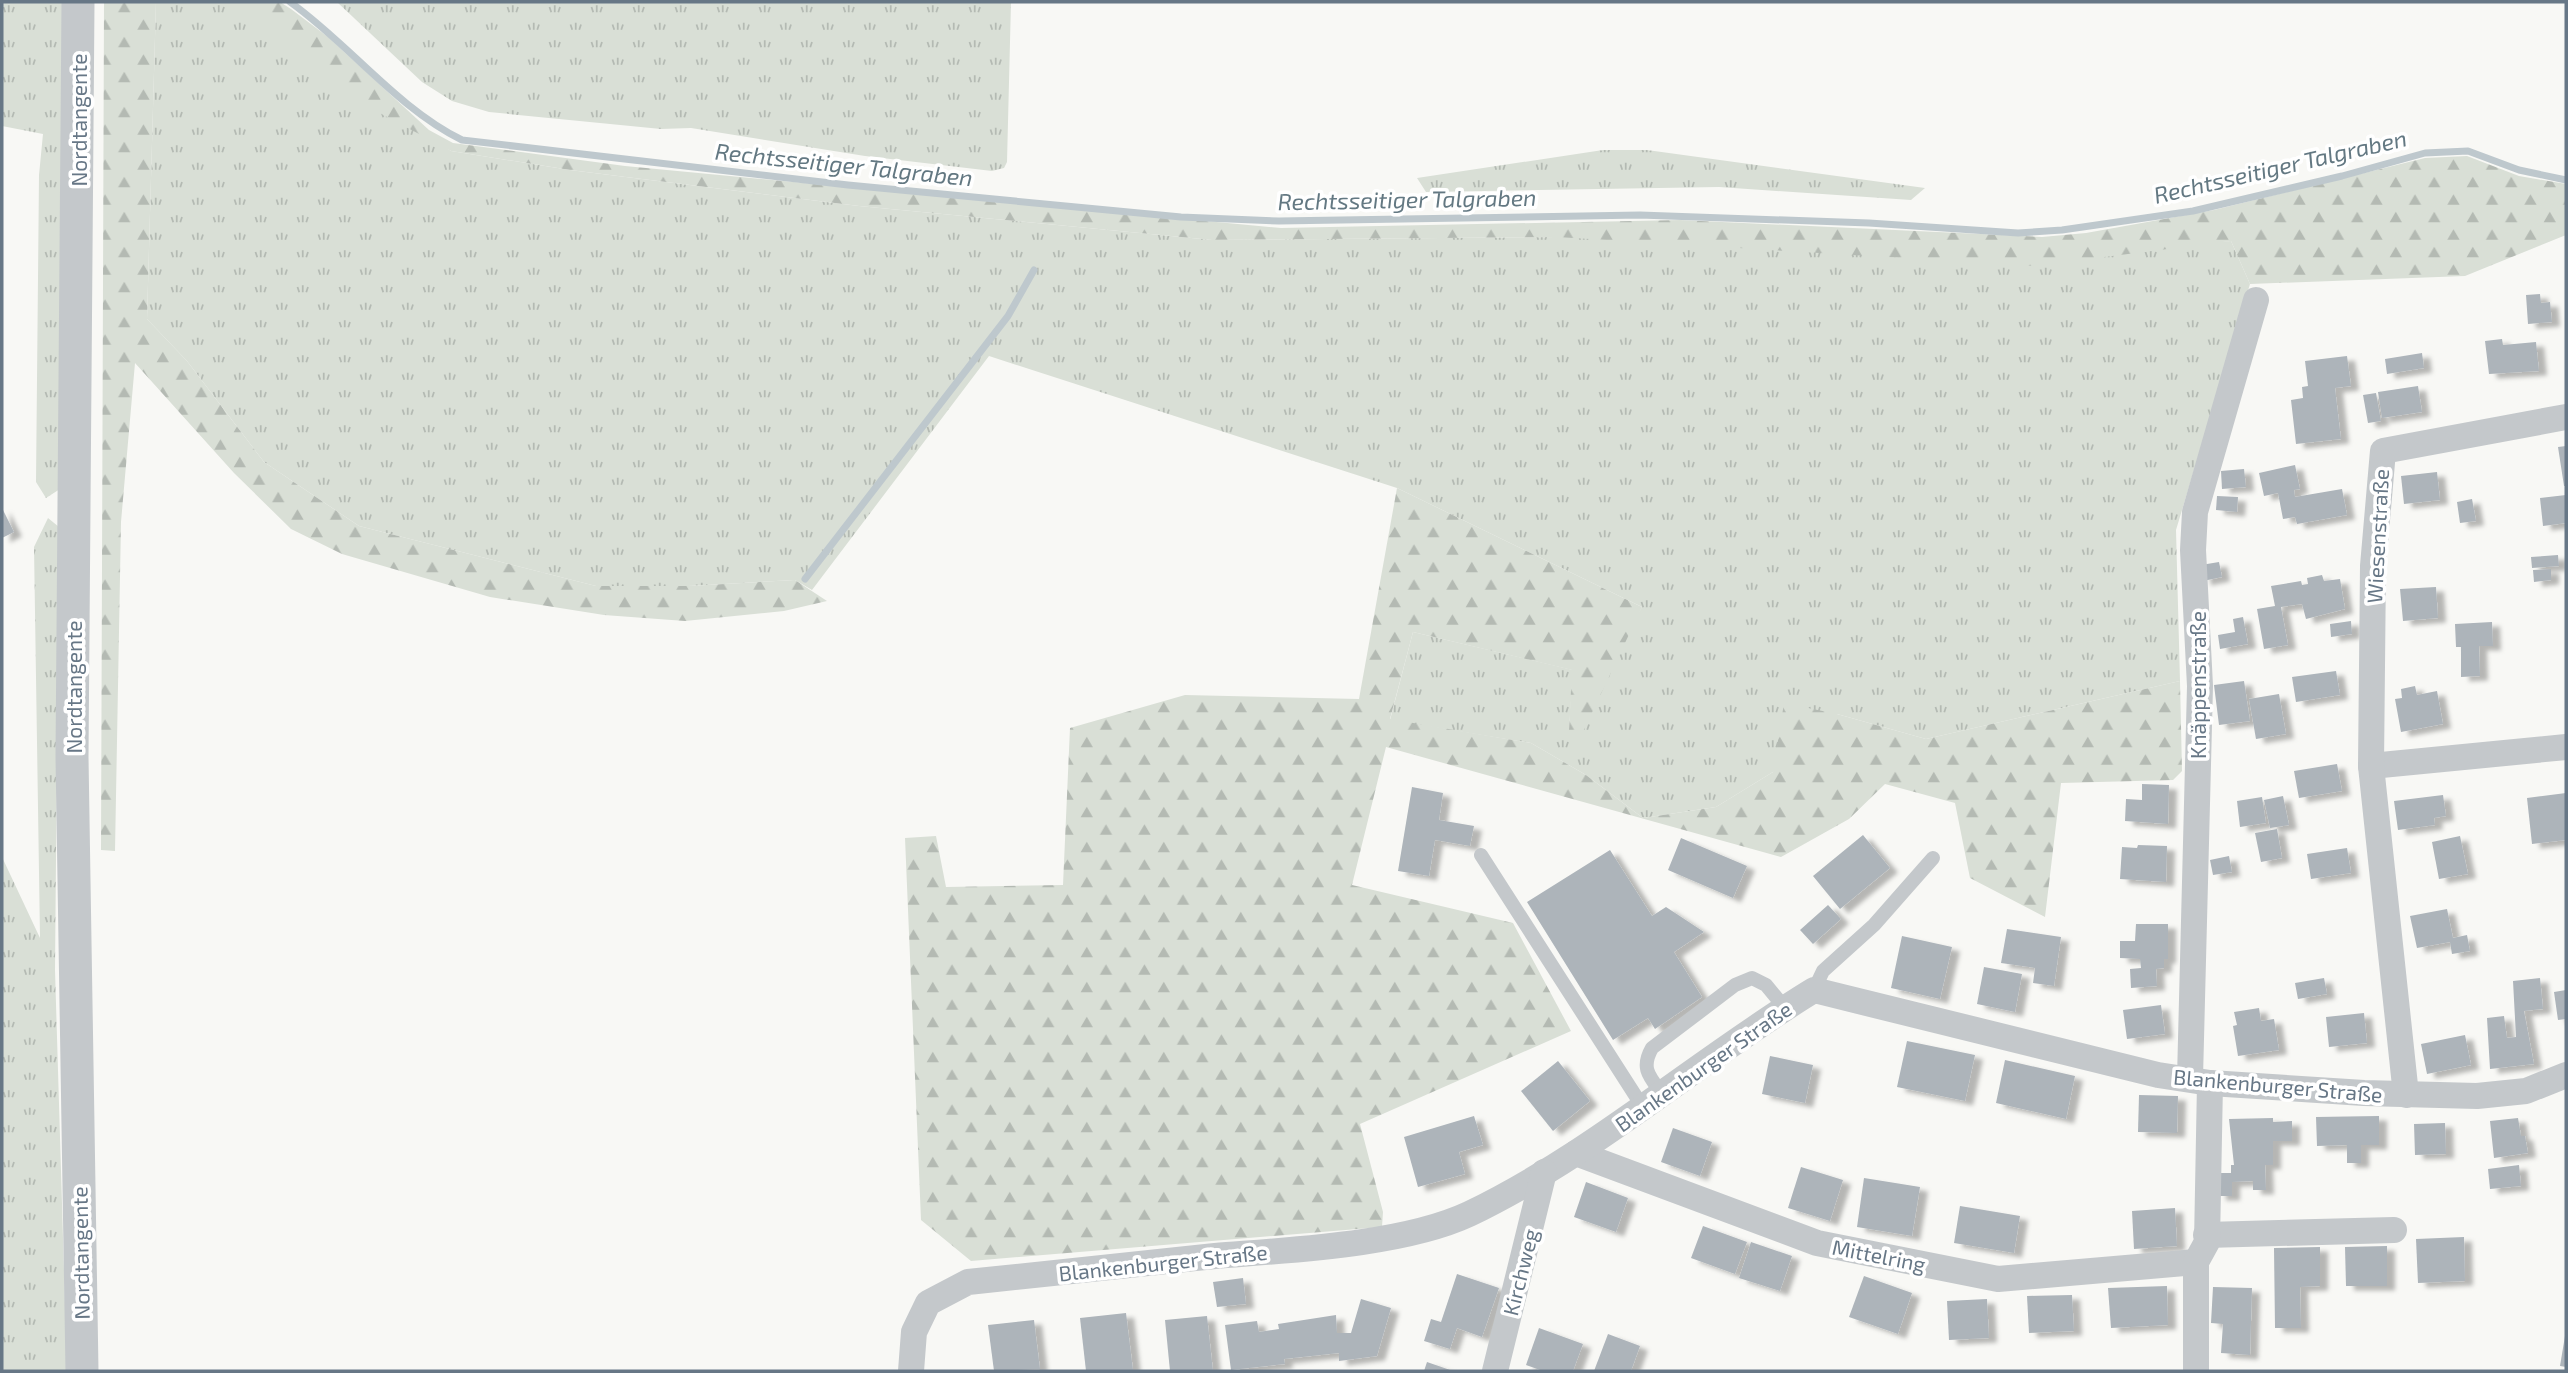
<svg xmlns="http://www.w3.org/2000/svg" width="2568" height="1373" viewBox="0 0 2568 1373" font-family="'Exo 2',sans-serif">
<style>
.grass{fill:url(#grass-tufts)}
.forest{fill:url(#forest-firs)}
.lines{fill:none;stroke-linecap:round;stroke-linejoin:round}
.stream{stroke:#bec8cd;stroke-width:7}
.building{fill:#adb4ba;filter:url(#shadow)}
.service{stroke:#c4c8cb;stroke-width:14}
.minor{stroke:#c4c8cb;stroke-width:26}
.tertiary{stroke:#c4c8cb;stroke-width:33}
.labels{text-anchor:middle;dominant-baseline:central;stroke-width:7;stroke-linejoin:round;paint-order:stroke}
.street-label{font-size:21px;fill:#677786;stroke:#fff}
.water-label{font-size:23px;font-style:italic;fill:#637882;stroke:#fff}
</style>
<defs>
<pattern id="grass-tufts" width="24" height="20" patternUnits="userSpaceOnUse" patternTransform="scale(1.75)"><rect width="24" height="20" fill="#d9dfd6"/><path d="M3 7l-1-3M5 7V3M7 7l1-3M15 17l-1-3M17 17v-4M19 17l1-3" fill="none" stroke="#b4bab3"/></pattern>
<pattern id="forest-firs" width="22" height="20" patternUnits="userSpaceOnUse" patternTransform="scale(1.75)"><rect width="22" height="20" fill="#d9dfd6"/><path d="M5 1l3.5 6h-7zM16 11l3.5 6h-7z" fill="#b4bab3"/></pattern>
<filter id="shadow"><feDropShadow dx="8" dy="4.5" stdDeviation="2" flood-color="#0004"/></filter>
</defs>
<rect width="100%" height="100%" fill="#f8f8f5"/>
<g class="grass">
<path d="M2,2h63l-5,487 -14,9 -10,-16 3,-307 4,-41 -41,-8z"/>
<path d="M156,2h87l7,3 201,146 119,19 289,36 353,34 345,-3 647,6 27,-2 19,43 -74,246 4,151 -254,58 -89,-25 -64,58 -57,35 -73,11 -57,-43 -55,-32 -141,-23 23,-88 160,38 -4,60 73,-123 -245,-119 -408,-132 -177,234 -17,-10 -106,6h-93l-237,-60 -95,-64 -77,-101 -40,-42z"/>
<path d="M337,2h674l-4,160 -3,6 -12,3 -127,-15 -174,-28 -30,1 -172,-17 -37,-11 -30,-19z"/>
<path d="M1603,150h44l278,38 -14,12 -192,-13 -293,5 -9,-14z"/>
<path d="M48,518l11,9 -4,443 12,401h-65v-514l38,81 -6,-391z"/>
</g>
<g class="forest">
<path d="M104,2h52l-9,317 40,42 77,101 95,64 237,60h93l106,-6 32,21 -43,10 -99,10 -81,-6 -114,-18 -148,-43 -51,-25 -57,-56 -99,-110 -14,159 -6,329 -14,-1z"/>
<path d="M243,2h37l11,7 37,28 101,93 24,13 172,23 656,62 399,-8 362,17 44,-4 128,-23 211,-52 42,-2 52,20 47,8v51l-101,41 -215,8 -19,-43 -198,25 -476,-29 -345,3 -353,-34 -289,-36 -119,-19 -92,-49z"/>
<path d="M1397,488l245,119 -61,129 -12,-6 3,-60 -159,-38 -23,87 141,24 55,32 57,43 73,-11 57,-35 11,-69 53,11 89,25 254,-58 2,90 -9,9 -112,3 -16,134 -75,-39 -15,-75 -70,-19 -36,35 -68,38 -395,-110 -34,138 161,38 58,108 -211,93 23,88 -1,15 -411,34 -50,-41 -16,-382 31,-2 10,51 117,-2 7,-157 115,-33 174,4z"/>
</g>
<g class="lines">
<g class="stream">
<path d="M290,2c59,42 107,106 172,138l386,45 333,32 98,4 361,-6 229,8 149,10 44,-3 131,-19 149,-35 83,-23 43,-2 51,19 47,10"/>
<path d="M805,579l203,-263 26,-46"/>
</g>
</g>
<g class="building">
<path d="M2540,294l1,9 9,-1 2,20 -24,2 -2,-29z"/>
<path d="M2502,339l1,6 33,-3 3,29 -50,3 -4,-33z"/>
<path d="M2422,353l2,15 -37,6 -2,-15z"/>
<path d="M2347,356l4,30 -16,2 6,51 -45,5 -5,-44 12,-2 -1,-11 6,-1 -3,-25z"/>
<path d="M2418,386l4,26 -40,6 -4,-26z"/>
<path d="M2376,393l5,28 -13,2 -5,-28z"/>
<path d="M2566,446v40h-2l-6,-39z"/>
<path d="M2295,465l5,24 -6,1 1,7 47,-8 5,26 -50,9 -2,-7 -12,2 -5,-26 -14,3 -5,-23z"/>
<path d="M2244,469l2,18 -24,2 -1,-18z"/>
<path d="M2437,472l3,28 -36,4 -3,-28z"/>
<path d="M2566,495v28l-23,3 -3,-28z"/>
<path d="M2217,496l21,1 -1,15 -21,-2z"/>
<path d="M2472,499l4,22 -16,2 -3,-21z"/>
<path d="M2,508l12,24 -12,6z"/>
<path d="M2558,555l1,11 -27,2 -1,-11z"/>
<path d="M2219,562l3,15 -19,4 -2,-16z"/>
<path d="M2551,569v11l-17,2 -1,-12z"/>
<path d="M2322,575l2,6 16,-2 5,30 -39,10 -4,-15 -21,3 7,38 -24,4 -7,-40 18,-3 -4,-20 30,-5 1,4 6,-1 -1,-6z"/>
<path d="M2436,587l2,31 -35,3 -3,-32z"/>
<path d="M2243,617l5,27 -28,5 -2,-14 17,-3 -2,-13z"/>
<path d="M2351,621l1,13 -21,3 -1,-13z"/>
<path d="M2492,622l1,24h-14l1,30 -19,1v-30h-5l-1,-23z"/>
<path d="M2336,671l4,24 -44,7 -4,-25z"/>
<path d="M2244,681l6,40 -31,4 -5,-40z"/>
<path d="M2415,686l2,9 20,-4 6,33 -42,8 -6,-33 7,-1 -1,-9z"/>
<path d="M2279,694l7,40 -30,5 -7,-40z"/>
<path d="M2337,764l5,27 -43,7 -5,-27z"/>
<path d="M2142,784l27,1 -1,39 -43,-3 1,-22 16,1z"/>
<path d="M1412,787l31,6 -4,27 35,6 -4,20 -35,-6 -6,36 -31,-5z"/>
<path d="M2566,793v47l-34,4 -5,-46z"/>
<path d="M2443,795l3,21 -12,2 1,7 -37,5 -4,-29z"/>
<path d="M2283,796l6,29 -19,3 -6,-28z"/>
<path d="M2262,797l4,26 -26,4 -3,-26z"/>
<path d="M2277,829l5,29 -21,4 -6,-29z"/>
<path d="M1863,835l27,33 -50,41 -27,-33z"/>
<path d="M2460,836l8,38 -29,5 -7,-37z"/>
<path d="M1681,838l66,28 -14,32 -65,-28z"/>
<path d="M2138,845l29,1 -1,36 -46,-3 2,-32 15,1z"/>
<path d="M2347,848l4,25 -40,6 -4,-25z"/>
<path d="M1610,850l42,66 14,-9 38,25 -30,20 28,45 -47,32 -7,-11 -35,22 -86,-138z"/>
<path d="M2229,856l3,16 -19,3 -3,-15z"/>
<path d="M1828,905l13,14 -28,25 -13,-14z"/>
<path d="M2447,909l6,29 14,-3 3,16 -18,3 -2,-12 -33,6 -7,-32z"/>
<path d="M2136,924h32v35h-4v9l-8,1 1,17 -26,2 -1,-19 11,-1 -1,-9 -20,-1v-17h15z"/>
<path d="M2007,929l54,8 -7,49 -21,-3 2,-15 -34,-5z"/>
<path d="M1902,936l50,11 -12,52 -49,-11z"/>
<path d="M1984,967l38,7 -7,38 -38,-8z"/>
<path d="M2324,978l3,16 -29,5 -3,-16z"/>
<path d="M2540,978l3,31 -19,2 10,53 -44,5 -3,-51 17,-2 3,22 9,-1 -3,-56z"/>
<path d="M2566,990v29l-8,1 -4,-28z"/>
<path d="M2161,1005l4,29 -38,5 -4,-29z"/>
<path d="M2259,1008l2,13 13,-2 5,31 -41,6 -5,-30 4,-1 -3,-13z"/>
<path d="M2364,1013l3,30 -38,4 -3,-30z"/>
<path d="M2465,1035l6,30 -44,9 -6,-30z"/>
<path d="M1907,1041l68,14 -10,46 -68,-14z"/>
<path d="M1770,1056l43,9 -8,38 -43,-9z"/>
<path d="M2005,1060l70,16 -9,43 -70,-16z"/>
<path d="M1558,1061l32,40 -37,30 -32,-40z"/>
<path d="M2139,1095l39,1 -1,37 -39,-1z"/>
<path d="M1474,1116l9,29 -24,7 6,22 -47,13 -14,-50z"/>
<path d="M2379,1116v29h-18v18h-14v-18l-30,1 -1,-29z"/>
<path d="M2273,1118v4l19,-1v20h-19v24h-8l1,25h-13v-9l-21,1v14h-14v-23h13v-8h3l-5,-46z"/>
<path d="M2518,1118l3,18h4l3,17 -34,5 -4,-37z"/>
<path d="M2445,1123l1,31 -31,1 -1,-31z"/>
<path d="M1673,1128l39,14 -12,34 -39,-14z"/>
<path d="M2519,1165l2,21 -31,3 -2,-20z"/>
<path d="M1801,1167l42,13 -13,41 -42,-13z"/>
<path d="M1864,1178l56,9 -8,49 -55,-9z"/>
<path d="M1586,1182l42,16 -12,34 -42,-15z"/>
<path d="M1960,1206l60,10 -6,37 -60,-10z"/>
<path d="M2175,1208l2,38 -43,3 -2,-38z"/>
<path d="M1703,1226l44,16 -12,32 -44,-16z"/>
<path d="M2464,1237l1,44 -47,2 -2,-44z"/>
<path d="M1751,1242l41,14 -12,35 -41,-13z"/>
<path d="M2387,1246v40h-41l-1,-39z"/>
<path d="M2320,1247v39l-20,1 1,41h-26l-1,-80z"/>
<path d="M1457,1274l42,14 -17,49 -25,-9 -7,21 -26,-8 7,-22 10,3z"/>
<path d="M1864,1276l48,17 -14,41 -49,-17z"/>
<path d="M1243,1278l3,26 -29,3 -4,-25z"/>
<path d="M2167,1286l1,39 -57,3 -3,-40z"/>
<path d="M2213,1287l39,1 -2,67 -29,-2 2,-29 -12,-1z"/>
<path d="M2072,1295l2,36 -45,2 -2,-37z"/>
<path d="M1361,1299l30,9 -14,48 -38,5v-8l-55,6 1,5 -54,6 -6,-45 32,-4 2,11 20,-3 -1,-5 58,-9 1,18h14z"/>
<path d="M1987,1299l2,39 -40,2 -2,-39z"/>
<path d="M1126,1313l7,57 -47,1 -6,-53z"/>
<path d="M1207,1316l6,55h-43l-5,-51z"/>
<path d="M1034,1320l6,49 -46,2 -6,-46z"/>
<path d="M1539,1328l44,16 -10,27h-30l-17,-6z"/>
<path d="M1608,1334l32,12 -9,25h-37z"/>
<path d="M2565,1336h1v31l-6,-1z"/>
<path d="M1427,1362l26,9h-29z"/>
</g>
<g class="lines">
<g class="service">
<path d="M1481,855l163,254"/>
<path d="M1814,990l9,-19 51,-46 59,-67"/>
<path d="M1663,1095c-13,-18 -23,-26 -11,-47l83,-63 17,-7 14,7 19,23"/>
</g>
<g class="minor">
<path d="M2371,766l195,-19"/>
<path d="M2190,1078l10,-392 -7,-136 2,-38 61,-212"/>
<path d="M2406,1095l-35,-329 2,-200 10,-115 183,-34"/>
<path d="M1576,1153l241,90 181,36 198,-17"/>
<path d="M2206,1235l188,-5"/>
<path d="M911,1371l3,-39 14,-29 40,-21c82,-9 164,-18 247,-26 73,-6 188,-11 254,-42 125,-60 228,-153 345,-224l344,85 52,8 154,10 113,3 49,-5 40,-16"/>
<path d="M1495,1371l49,-199"/>
<path d="M2196,1371v-109l11,-20 3,-159"/>
</g>
<path class="tertiary" d="M78,2l-6,755 10,614"/>
</g>
<g class="labels">
<g class="street-label">
<text transform="translate(78 120) rotate(-90)">Nordtangente</text>
<text transform="translate(2377 536) rotate(-87)">Wiesenstraße</text>
<text transform="translate(2197 685) rotate(-90)">Knäppenstraße</text>
<text transform="translate(73 687) rotate(-90)">Nordtangente</text>
<text transform="translate(1703 1066) rotate(-35)">Blankenburger Straße</text>
<text transform="translate(2278 1085) rotate(5)">Blankenburger Straße</text>
<text transform="translate(80 1253) rotate(-91)">Nordtangente</text>
<text transform="translate(1879 1255) rotate(11)">Mittelring</text>
<text transform="translate(1163 1262) rotate(-6)">Blankenburger Straße</text>
<text transform="translate(1520 1272) rotate(-76)">Kirchweg</text>
</g>
<g class="water-label">
<text transform="translate(844 164) rotate(6)">Rechtsseitiger Talgraben</text>
<text transform="translate(2280 166) rotate(-13)">Rechtsseitiger Talgraben</text>
<text transform="translate(1407 199) rotate(-1)">Rechtsseitiger Talgraben</text>
</g>
</g>
<rect width="2568" height="1373" fill="none" stroke="#677786" stroke-width="7"/>
</svg>
